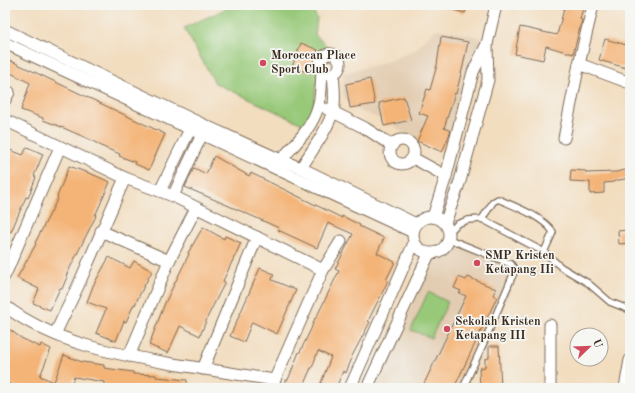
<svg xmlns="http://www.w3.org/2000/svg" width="635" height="393" viewBox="0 0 635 393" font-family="'Old Standard TT',serif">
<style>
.built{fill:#e3cdb2}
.green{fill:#98c979;stroke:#6a7a4c}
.building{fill:#f4b477}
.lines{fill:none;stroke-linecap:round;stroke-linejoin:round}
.lane-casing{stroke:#7b6956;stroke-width:8}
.street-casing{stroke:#7b6956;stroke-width:13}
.lane{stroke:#fff;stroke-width:5.5}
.street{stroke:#fff;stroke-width:11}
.poi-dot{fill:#d1495b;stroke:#f6f6f2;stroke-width:1.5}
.labels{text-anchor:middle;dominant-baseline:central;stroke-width:3.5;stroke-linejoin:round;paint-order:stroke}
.poi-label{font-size:12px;font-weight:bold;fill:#3b2a1e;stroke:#f6f6f2;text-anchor:start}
</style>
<rect width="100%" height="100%" fill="#f6f6f2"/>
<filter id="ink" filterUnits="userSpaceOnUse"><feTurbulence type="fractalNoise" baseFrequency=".025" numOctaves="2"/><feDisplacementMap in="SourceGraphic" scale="8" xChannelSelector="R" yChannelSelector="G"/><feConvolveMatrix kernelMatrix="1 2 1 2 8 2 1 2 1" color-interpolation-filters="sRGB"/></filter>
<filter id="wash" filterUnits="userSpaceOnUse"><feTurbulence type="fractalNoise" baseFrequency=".012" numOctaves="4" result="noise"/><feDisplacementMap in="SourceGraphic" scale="16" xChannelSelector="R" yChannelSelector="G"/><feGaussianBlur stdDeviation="0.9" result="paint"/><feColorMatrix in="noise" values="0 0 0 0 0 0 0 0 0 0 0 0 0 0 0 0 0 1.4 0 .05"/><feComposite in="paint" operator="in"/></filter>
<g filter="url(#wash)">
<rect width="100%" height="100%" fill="#f2ddbf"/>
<g class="built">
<path d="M436,29l45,8 -12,56 -16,62 -51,-23 -16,-12 -22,-7 -13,-6 -8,-12 1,-22 43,-11 28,-12z"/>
<path d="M456,245l64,25 -54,118h-91l58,-130 10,-1 9,-4z"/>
</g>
<g class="green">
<path d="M234,5h76l7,13 -2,17 13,12 -11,33 -6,48 -96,-45 -31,-55z"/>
<path d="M428,292l20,10 -17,36 -20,-8z"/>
</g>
<g id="blocks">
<g class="building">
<path d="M443,5h25l-3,8 -22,-6z"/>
<path d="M565,5h19l-4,14 2,1 -9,34 -27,-8 -3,14 -28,-6 5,-27 37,8z"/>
<path d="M441,37l27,5 -5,24 -7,28 -1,-1 -11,35 7,3 -9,21 -25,-11 11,-25 -9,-3 8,-24 3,1 7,-25z"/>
<path d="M605,39l25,7v7l-4,15 -27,-8z"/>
<path d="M301,43l17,7 -8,23 -18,-6z"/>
<path d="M5,58l160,76 -16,36 -14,-6v-2l-16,-6 1,-2 -15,-6 -14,-8 -32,-14 -16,-6v-2l-22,-8 9,-27 -25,-13z"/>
<path d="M370,79l5,25 -25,4 -4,-24z"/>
<path d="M404,97l7,23 -27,6 -5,-23z"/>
<path d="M27,147l16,7 -9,22 2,1 -8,21 -2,-1 -15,35 -6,-3v-81l18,7z"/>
<path d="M214,156l35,20 2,-3 91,45v-2l18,9 -1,1 25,12 -7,15 18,9 -9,18 2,1 -20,40 2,1 -19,36h1l-6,15 -3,-2 -7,17h-17l12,-31 -13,-6 -6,17h-1l-8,18 3,2h-23l3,-8h2l11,-28h1l11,-23 4,-11h1l23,-47 -4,-2 18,-35 -25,-11 -11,25 -39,-18 1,-2 -36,-16 -58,-25 9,-19 12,6z"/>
<path d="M69,166l25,9 16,7 -15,34h1l-30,60 1,1 -5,12 -2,-1 -10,22 -17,-7 6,-14 -22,-11 19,-34 -1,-1 23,-45 -1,-1z"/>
<path d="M630,169v9l-16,3v1l-10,1v10l-14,1v-12l-20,-1 1,-11 15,1v2l30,-1z"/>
<path d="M203,227l21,12 1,-3 16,7 -18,38 2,1 -17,34 -8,20 -20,-10 -12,27 -19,-8 16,-42 24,-49 -1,-1z"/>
<path d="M628,230l1,13 -10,1 -1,-13z"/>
<path d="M109,257l21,11 4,-7 18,10 -12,23 -5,11 -1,-1 -8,18 -2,-1 -8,20 -20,-8 10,-24 -19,-7 6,-16z"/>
<path d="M260,268l14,6 -2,6 24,10 -19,44 -25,-12 -8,20 -14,-6 10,-22z"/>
<path d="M459,277l7,3 2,-3 28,12 -3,6 4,2 -43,91h-32l44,-92 -7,-3 2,-2 -7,-3z"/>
<path d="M5,326l16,12 19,9 1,-3 10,5 -11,27 14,6 10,-27 18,7 22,3v3l29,4v2l23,1v2l31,3v8h-57l-14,-1 -12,-2v-3l-30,-5 -4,11h-49l-16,-6z"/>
<path d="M489,346h10l2,42h-21l-1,-20 6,-1v-8l4,-1z"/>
</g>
</g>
</g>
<g filter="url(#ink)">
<use href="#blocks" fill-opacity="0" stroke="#7b6956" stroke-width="1"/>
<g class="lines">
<g class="lane-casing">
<g id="lane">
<path d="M482,219l11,-17 5,-3c16,7 46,18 55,33l-9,20"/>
<path d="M449,233l8,-9 11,-4 14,-1 62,33 17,15 27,16 22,19 20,8"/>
<path d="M449,239l62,25 4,6 -30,70 -22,48"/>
</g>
</g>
<g class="street-casing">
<g id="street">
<path d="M593,5l-14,59 51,19"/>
<path d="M5,30l201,96 75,34 20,8 115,56"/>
<path d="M5,43l408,189"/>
<circle cx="330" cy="64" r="10"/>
<path d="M5,100l4,-8"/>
<path d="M327,109l38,19 26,17"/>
<path d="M5,120l120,58 48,18 150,74"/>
<path d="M564,138l15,-74"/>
<circle cx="402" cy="152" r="12"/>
<path d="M413,158l33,18"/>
<path d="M281,160c14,-16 31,-32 37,-53 4,-11 3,-25 4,-37"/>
<path d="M301,168c11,-18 26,-37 32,-57 3,-11 1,-25 0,-37"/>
<path d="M160,191l33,-68"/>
<path d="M173,196l32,-68"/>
<circle cx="431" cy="235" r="18"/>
<path d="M433,217l13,-41 27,-104 14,-28 9,-39"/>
<path d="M445,223l15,-42 28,-101 -1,-35"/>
<path d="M101,231l68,30"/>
<path d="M5,275l55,-128"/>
<path d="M5,306c49,37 109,48 168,58 34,5 68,11 102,16"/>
<path d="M550,325v63"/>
<path d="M55,334l23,-48 47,-108"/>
<path d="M129,356l40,-95 27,-53"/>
<path d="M203,369l54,-132"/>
<path d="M271,388l52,-118 18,-29"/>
<path d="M350,388l64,-145"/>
<path d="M367,388l62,-134"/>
<path d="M625,388l5,-28"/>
</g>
</g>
<use href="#lane" class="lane"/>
<use href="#street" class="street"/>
</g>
</g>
<g class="poi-dot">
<circle cx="263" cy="63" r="4"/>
<circle cx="477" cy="263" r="4"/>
<circle cx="447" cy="329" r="4"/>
</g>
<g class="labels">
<g class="poi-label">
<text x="271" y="56">Moroccan Place<tspan x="271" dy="14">Sport Club</tspan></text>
<text x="485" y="256">SMP Kristen<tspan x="485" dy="14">Ketapang IIi</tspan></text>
<text x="455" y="322">Sekolah Kristen<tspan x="455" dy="14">Ketapang III</tspan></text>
</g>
</g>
<rect width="635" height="393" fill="none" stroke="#f6f6f2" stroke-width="20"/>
<g transform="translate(589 347) rotate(67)"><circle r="19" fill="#f6f6f2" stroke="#aba49d"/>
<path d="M0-3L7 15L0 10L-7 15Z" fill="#d1495b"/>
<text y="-6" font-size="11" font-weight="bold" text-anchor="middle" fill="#3b2a1e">U</text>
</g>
</svg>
